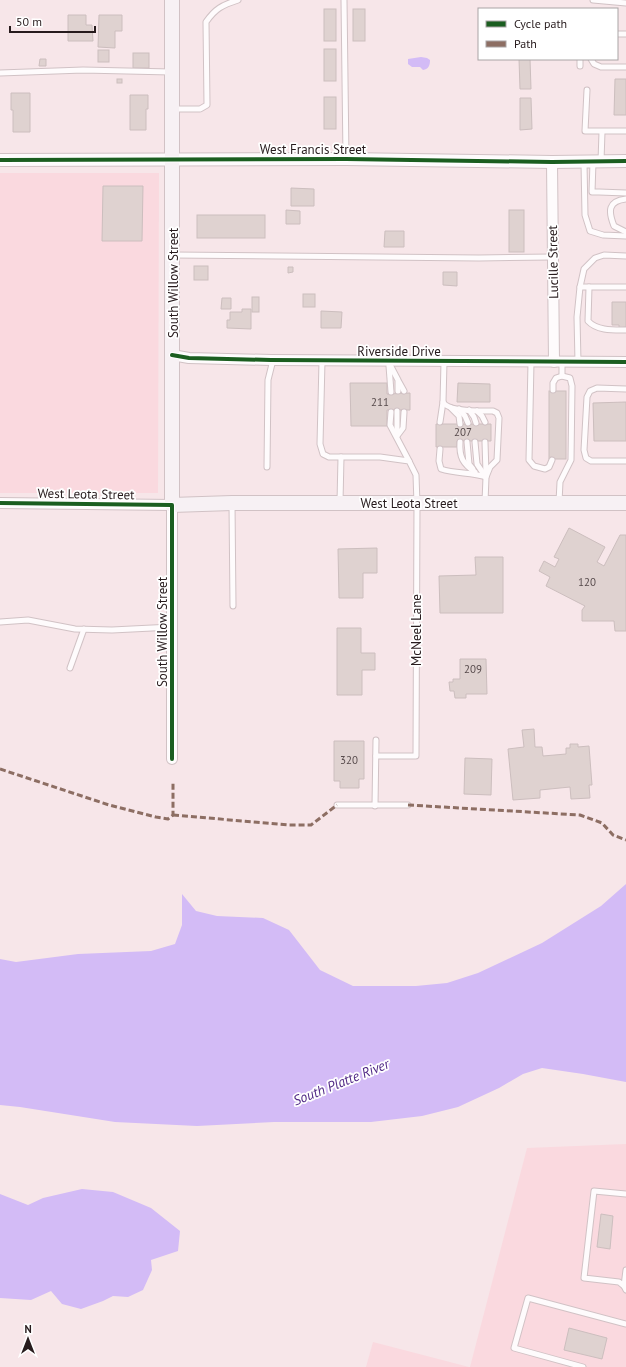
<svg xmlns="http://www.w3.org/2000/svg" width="626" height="1367" viewBox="0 0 626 1367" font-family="'PT Sans',sans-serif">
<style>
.built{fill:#fad9df}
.water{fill:#d3bbf6}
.building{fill:#dfd2d0;stroke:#ccbebe}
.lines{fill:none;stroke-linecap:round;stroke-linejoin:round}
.service-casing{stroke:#d1c2c5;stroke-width:7}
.minor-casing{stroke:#d1c2c5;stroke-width:12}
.tertiary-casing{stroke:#d1c2c5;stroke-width:14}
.secondary-casing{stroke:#d1c2c5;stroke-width:16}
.service{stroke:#fefbfc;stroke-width:5}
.minor{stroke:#fefbfc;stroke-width:10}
.tertiary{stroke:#fefbfc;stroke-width:12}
.secondary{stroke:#f7f1f4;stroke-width:14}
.quiet{stroke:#8d6e63;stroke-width:3;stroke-dasharray:6 3;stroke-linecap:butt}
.cycleway-casing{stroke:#fff;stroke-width:6}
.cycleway{stroke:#1b5e20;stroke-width:4}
.labels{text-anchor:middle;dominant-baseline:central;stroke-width:3.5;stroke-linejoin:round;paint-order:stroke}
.number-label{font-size:11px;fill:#564a4b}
.street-label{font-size:13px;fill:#271b1d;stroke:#fff}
.water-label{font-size:14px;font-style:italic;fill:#512a86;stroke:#fff}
</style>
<rect width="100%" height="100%" fill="#f7e6e9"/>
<g class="built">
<path d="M0,173h159l-1,320h-158z"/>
<path d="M626,1144v223h-156l57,-219z"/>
<path d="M373,1342l96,25h-103z"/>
</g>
<g class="water">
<path d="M421,57l6,1 3,2c0,5 -1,9 -7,10l-3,-3h-8l-4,-3v-5z"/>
<path d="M626,884v198l-43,-8 -41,-6 -19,6 -24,14 -41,19 -36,9 -51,6h-97l-77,4 -82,-4 -95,-15 -20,-2v-146l16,3 62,-8 73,-3 24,-7 7,-19v-31l14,17 21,5 46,2 26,12 31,40 33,16h63l31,-3 31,-10 64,-30 59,-37z"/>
<path d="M82,1189l31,3 38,16 29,23 -2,20 -27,9 1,10 -9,20 -15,7 -15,-1 -10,5 -22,8 -19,-5 -11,-13 -20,9 -31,-2v-104l28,11 15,-7z"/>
</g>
<g class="building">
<rect x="324" y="9" width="12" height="32"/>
<rect x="353" y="9" width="12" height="32"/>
<path d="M68,15h18v10h6l1,16h-25z"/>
<path d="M99,15h23v16h-7v17l-17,-1z"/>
<rect x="324" y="49" width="12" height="32"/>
<rect x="98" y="50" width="11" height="12"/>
<rect x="133" y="53" width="16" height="15"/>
<path d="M40,59h6v7h-7z"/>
<path d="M519,59h11l1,30h-11z"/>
<rect x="117" y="79" width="5" height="4"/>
<path d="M615,79h11v36h-12z"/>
<path d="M11,93h19v39h-17v-22h-2z"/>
<path d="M130,95h18v14h-2v21h-16z"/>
<rect x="324" y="97" width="12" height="32"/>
<path d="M520,98h11l1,31 -12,1z"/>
<path d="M103,186h40l-1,55h-40z"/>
<path d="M291,188l23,1v17h-23z"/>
<path d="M286,210l14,1v13h-14z"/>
<rect x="509" y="210" width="15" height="42"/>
<rect x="197" y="215" width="68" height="23"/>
<path d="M385,231h19v16h-20z"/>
<rect x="194" y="266" width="14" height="14"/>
<path d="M288,267h5v5l-5,1z"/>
<path d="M443,272h14v14l-14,-1z"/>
<rect x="303" y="294" width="12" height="13"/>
<rect x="252" y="297" width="7" height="15"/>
<path d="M222,298h9v11h-10z"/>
<path d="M612,302h14v25l-7,1v-3h-7z"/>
<path d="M242,309h9v20l-24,-1v-8h3v-8h12z"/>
<path d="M321,311l21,1 -1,16h-20z"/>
<path d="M350,383h37v11l23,-1v17h-23v16h-36z"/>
<path d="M458,383l32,1v18h-33z"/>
<rect x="549" y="391" width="17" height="68"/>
<path d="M626,402v39h-32l-1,-38z"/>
<path d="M436,424h55v17h-34v6h-21z"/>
<path d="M569,528l36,19 -8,15 7,4 16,-31h6v96h-11l-1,-10h-32v-11l3,-4 -39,-20 4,-9 -11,-6 5,-10 11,6 4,-8 -5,-2z"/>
<path d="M377,548v25h-14v25h-24l-1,-49z"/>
<path d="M475,557h28v56h-63l-1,-37 37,-1z"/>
<path d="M337,628h24v25h14v17h-13v25h-25z"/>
<path d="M460,659h26l1,35h-21v4h-11l-1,-7h-4l-1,-9h4v-3h7z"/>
<path d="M534,729l1,18h7l1,9 23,-2v-6h4v-4h8v3l11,-1 3,39h-3l1,13 -19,1 -1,-12 -30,3v8l-27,2 -5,-51 16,-2 -2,-17z"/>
<path d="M334,741h30v38h-5v9h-19v-7h-6z"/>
<path d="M465,758l27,1 -1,36 -27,-1z"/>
<path d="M601,1214l12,2 -3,33 -13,-2z"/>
<path d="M569,1328l38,10 -5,21 -38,-9z"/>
</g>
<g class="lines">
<g class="service-casing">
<g id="service">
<path d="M344,0l2,158"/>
<path d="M593,0l33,3"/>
<path d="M617,34h9"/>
<path d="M591,59l3,5 7,3h25"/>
<path d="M580,66v-7"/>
<path d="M0,73l83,-3 88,2"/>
<path d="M587,90l-2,41h41"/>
<path d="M173,109h27l7,-4 -1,-83c9,-13 16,-17 32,-22"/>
<path d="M601,161l1,-29"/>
<path d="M593,162l-1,30h7l27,1"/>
<path d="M584,163l1,52 5,16 13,4 23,1"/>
<path d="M626,199c-18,2 -18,12 -12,27l12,6"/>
<path d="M173,255l306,3 73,-1"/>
<path d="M580,287h46"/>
<path d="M589,287l-1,34c9,10 26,9 38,9"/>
<path d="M322,361l-2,83 3,10 6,3h51l29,4 7,14 1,29 -1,252h-40"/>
<path d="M388,361l10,19v11"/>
<path d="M444,362l-1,40c5,10 39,9 50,9l4,2 2,5 -2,42 -7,7 -4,10 -1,25"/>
<path d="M531,362l-2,98 5,6 11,3 4,-2 3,-7"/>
<path d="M562,362v14"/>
<path d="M578,362l-1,-45 3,-30 4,-18 11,-11 9,-3 22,1"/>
<path d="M389,366l2,26"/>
<path d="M399,382l5,9"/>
<path d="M626,389l-29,-1 -7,3 -3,6 -3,53 2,8 5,3h35"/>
<path d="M553,390v-7l3,-5 6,-2 8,2 2,8 -1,74 -11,22 -1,20"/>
<path d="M451,408l8,8 1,8"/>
<path d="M459,409l6,7 3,7"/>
<path d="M469,410l5,7 2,6"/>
<path d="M477,411l5,5 3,6"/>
<path d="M391,412l-1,13 19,36"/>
<path d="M440,422l3,-20"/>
<path d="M397,435v-24"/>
<path d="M397,436l6,-8 1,-16"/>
<path d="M460,442c-1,15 3,22 15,30"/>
<path d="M467,442l2,22 4,5"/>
<path d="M475,442l2,22 8,12"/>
<path d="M485,442l1,32"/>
<path d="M440,449l-1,12 2,8c15,5 30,3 45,8"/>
<path d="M267,467l1,-87 5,-20"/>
<path d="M340,502l1,-45"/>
<path d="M232,504l1,102"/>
<path d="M0,622l28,-2 47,9 37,1 60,-3"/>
<path d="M70,668l14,-39"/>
<path d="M337,805h71"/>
<path d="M375,806l1,-66"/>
<path d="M626,1270l-2,16 2,4"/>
<path d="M624,1286l-5,-4 -35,-4 10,-87 32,3"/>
<path d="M583,1367l-69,-19 14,-50 98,26"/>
</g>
</g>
<g class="minor-casing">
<g id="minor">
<path d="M552,162l2,200"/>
<path d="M172,355l17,3 82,2 355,2"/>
<path d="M0,503l172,2v254"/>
</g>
</g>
<g class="tertiary-casing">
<path id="tertiary" d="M0,160l346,-1 206,3 74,-1"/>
</g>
<g class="secondary-casing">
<path id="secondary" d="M172,0v505l60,-2h394"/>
</g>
<use href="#service" class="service"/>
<use href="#minor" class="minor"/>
<use href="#tertiary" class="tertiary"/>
<use href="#secondary" class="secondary"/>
<g class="quiet">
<path d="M0,769l109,36 47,12 12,2 5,-4v-32"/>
<path d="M408,805l172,10 22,8 11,12 13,5"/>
<path d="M173,815l116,10h22l26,-20"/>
</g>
<g class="cycleway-casing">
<g id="cycleway">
<path d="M0,160l346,-1 206,3 74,-1"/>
<path d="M172,355l17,3 82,2 355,2"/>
<path d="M0,503l172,2v254"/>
</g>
</g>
<use href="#cycleway" class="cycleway"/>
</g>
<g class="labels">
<g class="number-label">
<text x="380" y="402">211</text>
<text x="463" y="432">207</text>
<text x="587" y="582">120</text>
<text x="473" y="669">209</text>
<text x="349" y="760">320</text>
</g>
<g class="street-label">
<text x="313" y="149">West Francis Street</text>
<text transform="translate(553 262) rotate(-91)">Lucille Street</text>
<text transform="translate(173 283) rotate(-90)">South Willow Street</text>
<text x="399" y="351">Riverside Drive</text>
<text transform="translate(86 494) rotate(1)">West Leota Street</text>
<text x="409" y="503">West Leota Street</text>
<text transform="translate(416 630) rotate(-90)">McNeel Lane</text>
<text transform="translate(162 632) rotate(-90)">South Willow Street</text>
</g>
<g class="water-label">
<text transform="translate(341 1082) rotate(-22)">South Platte River</text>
</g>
</g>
<rect x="478" y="8" width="140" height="52" fill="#ffffff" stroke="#a9a4a5"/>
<rect x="486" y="21" width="20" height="6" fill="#1b5e20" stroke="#a9a4a5"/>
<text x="514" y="28" font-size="12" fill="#271b1d">Cycle path</text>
<rect x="486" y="41" width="20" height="6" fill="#8d6e63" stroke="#a9a4a5"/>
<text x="514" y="48" font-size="12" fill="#271b1d">Path</text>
<g transform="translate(28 1339)" stroke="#ffffff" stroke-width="3" paint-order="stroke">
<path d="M0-3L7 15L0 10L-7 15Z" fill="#271b1d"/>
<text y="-6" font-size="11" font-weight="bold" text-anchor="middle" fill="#271b1d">N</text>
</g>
<path d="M10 26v6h85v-6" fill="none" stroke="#271b1d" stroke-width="2"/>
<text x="16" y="26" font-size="12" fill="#271b1d" stroke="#ffffff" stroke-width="3" paint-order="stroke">50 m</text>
</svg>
